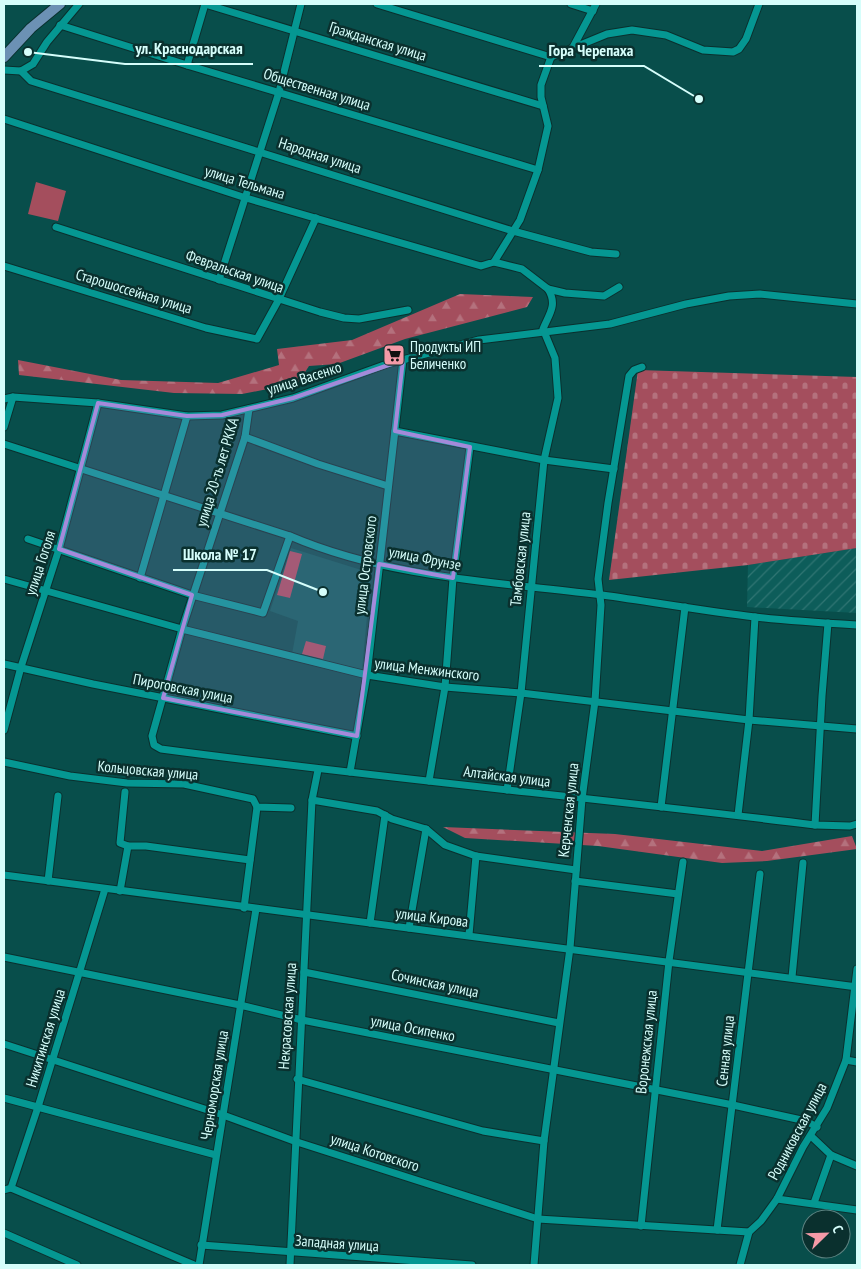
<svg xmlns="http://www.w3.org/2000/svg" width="861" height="1269" viewBox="0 0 861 1269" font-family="'PT Sans Narrow',sans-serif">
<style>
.built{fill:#0d5d5a}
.industrial{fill:url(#industrial-furrows)}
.forest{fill:url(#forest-firs)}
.cemetery{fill:url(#cemetery-stones)}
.pitch{fill:#a44e5d}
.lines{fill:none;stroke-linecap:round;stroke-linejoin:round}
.minor-casing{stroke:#0a302e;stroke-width:9}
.primary-casing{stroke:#0a302e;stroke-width:12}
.minor{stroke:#059792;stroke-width:7}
.primary{stroke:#6c91b4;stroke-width:10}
.marked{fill:#a48ada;fill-opacity:0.2;stroke:#a48ada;stroke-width:4;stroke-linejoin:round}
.labels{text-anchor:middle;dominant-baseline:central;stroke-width:5;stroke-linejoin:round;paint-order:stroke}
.street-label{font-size:15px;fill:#d6fefb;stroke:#0a302e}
.poi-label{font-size:15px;fill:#d6fefb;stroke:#0a302e;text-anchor:start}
.leader{fill:none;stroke:#d6fefb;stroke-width:2}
.callout-dot{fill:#d6fefb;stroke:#0a302e;stroke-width:2}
.callout-label{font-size:16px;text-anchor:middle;font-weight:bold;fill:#d6fefb;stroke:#0a302e;stroke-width:5;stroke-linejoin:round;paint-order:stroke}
</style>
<defs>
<pattern id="industrial-furrows" width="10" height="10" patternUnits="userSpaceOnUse" patternTransform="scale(1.25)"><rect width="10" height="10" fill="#0d5d5a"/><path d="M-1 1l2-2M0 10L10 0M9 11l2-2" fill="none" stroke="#307573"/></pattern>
<pattern id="forest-firs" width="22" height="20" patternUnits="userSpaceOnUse" patternTransform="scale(1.25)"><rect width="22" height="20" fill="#a44e5d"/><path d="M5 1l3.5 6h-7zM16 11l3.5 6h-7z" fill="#b4717d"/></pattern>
<pattern id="cemetery-stones" width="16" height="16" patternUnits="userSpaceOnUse" patternTransform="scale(1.25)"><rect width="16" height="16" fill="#a44e5d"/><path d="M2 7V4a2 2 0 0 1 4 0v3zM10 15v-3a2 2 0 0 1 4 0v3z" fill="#b4717d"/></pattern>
</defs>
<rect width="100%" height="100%" fill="#084e4b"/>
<path class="built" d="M291,548l80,25 -9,98 -70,-17 6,-33 -28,-10z"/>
<path class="industrial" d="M857,548v65l-110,-6 1,-42z"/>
<g class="forest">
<path d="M460,294l73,3 -6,10 -122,32 -68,25 -28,2 -11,17 -56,11 -68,-1 -155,-18 -1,-15 103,20 97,3 61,-18 -2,-16 75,-9z"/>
<path d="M443,827l172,7 147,17 90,-15 5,13 -90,12 -45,2 -124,-17 -133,-8z"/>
</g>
<path class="cemetery" d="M638,370l219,7v171l-109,17 -139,15z"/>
<g class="pitch">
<path d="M36,182l30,9 -8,30 -30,-7z"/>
<path d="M290,551l12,3 -12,44 -13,-3z"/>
<path d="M306,641l20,5 -3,13 -21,-5z"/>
</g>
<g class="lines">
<g class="minor-casing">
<g id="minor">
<path d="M205,4l338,102"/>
<path d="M377,4l174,53 56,-23 25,-4 34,5 37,15 30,2 6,-3 7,-10 13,-35"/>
<path d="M571,4l22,7"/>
<path d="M60,25l127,40 351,105"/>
<path d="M572,49l24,-45"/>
<path d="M187,65l18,-61"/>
<path d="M4,70l17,1 12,-7 14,-22 32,-38"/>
<path d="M21,71l10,10 482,150 78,21 25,2"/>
<path d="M4,119l242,79 235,68 13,-4 26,-42 18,-50 10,-44 -7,-29v-12l10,-28"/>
<path d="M56,227l264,85 24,6 15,1 49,-9"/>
<path d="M494,262l28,7 26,20 17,4 39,3 15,-9"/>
<path d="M4,266l202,62 51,11 21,-38 38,-83"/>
<path d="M219,280l60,-188 22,-88"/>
<path d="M4,399l9,-2 85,6 89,13 35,-1 71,-17 94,-34 92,-24 131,-16 76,-20 43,-8 31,-2 97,10"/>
<path d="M249,409l-4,28 -63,192 -30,107 2,9 7,4c217,29 436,49 654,76l35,1 7,-2"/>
<path d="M4,427l9,-30"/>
<path d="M395,431l149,29 70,9"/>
<path d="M245,437l73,27 70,22"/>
<path d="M4,444l286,92c98,42 207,46 312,59 51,7 102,16 153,22 34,4 68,6 102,8"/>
<path d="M28,539l164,56 71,18 27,-77"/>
<path d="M140,578l47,-162"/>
<path d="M4,579l178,50 185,46 78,12 76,6 228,27 108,9"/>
<path d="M4,664l89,20 264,52"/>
<path d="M4,730l17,-63 38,-118 39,-146"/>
<path d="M4,762l66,14 57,7 57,1 69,15 4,8 34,1"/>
<path d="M350,772l17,-97 36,-315"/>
<path d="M429,781l16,-94 8,-109 17,-131"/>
<path d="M507,790l14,-97 23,-233 14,-62 -3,-40 -12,-29c6,-15 15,-24 5,-40"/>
<path d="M312,800l65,11 15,8 34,10 19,16 31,11 100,14"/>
<path d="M661,807l24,-200"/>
<path d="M738,815l11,-95 6,-103"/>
<path d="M815,825l7,-129 6,-73"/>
<path d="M128,846h18l104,14"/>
<path d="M4,875l853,112"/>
<path d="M48,881l10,-85"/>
<path d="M575,881l103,13"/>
<path d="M120,891l8,-45 -8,-3 5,-51"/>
<path d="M244,908l13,-101"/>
<path d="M370,923l15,-108"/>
<path d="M409,928l17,-99"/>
<path d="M469,935l7,-79"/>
<path d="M4,957l236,48 62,15 431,85 73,16 11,6"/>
<path d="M304,972l255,51"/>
<path d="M792,977l11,-114"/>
<path d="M4,1044l219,71 71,26 244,78 211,13"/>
<path d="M846,1060l11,2"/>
<path d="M297,1079l186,52 61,10"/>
<path d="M4,1098l212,57"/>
<path d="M811,1136l20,19 26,11"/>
<path d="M11,1188l183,77"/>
<path d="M4,1190l7,-2 27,-81 67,-218"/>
<path d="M777,1199l80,11"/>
<path d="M814,1203l17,-48"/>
<path d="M641,1226l28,-265 14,-99"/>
<path d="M717,1230l43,-356"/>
<path d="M4,1233l73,32"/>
<path d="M201,1245l271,20"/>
<path d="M199,1265l57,-356"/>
<path d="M290,1265l22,-465 6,-30"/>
<path d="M534,1265l10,-124 26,-193 12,-149 13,-98 6,-96 -3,-26 10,-76 21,-127 5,-6 8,-3"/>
<path d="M740,1265l9,-33 12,-11 16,-22 26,-52 24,-39 19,-48 11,-91"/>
</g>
</g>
<g class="primary-casing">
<path id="primary" d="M4,57l27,-29 29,-24"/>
</g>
<use href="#minor" class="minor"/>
<use href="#primary" class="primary"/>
</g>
<path class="marked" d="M403,360l-8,71 75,16 -17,131 -74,-14 -22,172 -194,-38 29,-103 -133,-46 39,-146 89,13 35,-1 71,-17z"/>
<defs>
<g id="supermarket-square" transform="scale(1.125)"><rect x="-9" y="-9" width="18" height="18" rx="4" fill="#f49aa7" stroke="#0a302e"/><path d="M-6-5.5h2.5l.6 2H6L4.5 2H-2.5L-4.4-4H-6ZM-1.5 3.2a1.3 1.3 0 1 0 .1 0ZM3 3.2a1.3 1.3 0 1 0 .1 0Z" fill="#111"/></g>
</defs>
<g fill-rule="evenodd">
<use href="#supermarket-square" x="394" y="355"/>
</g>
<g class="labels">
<g class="street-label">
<text transform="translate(378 41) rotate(17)">Гражданская улица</text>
<text transform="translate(317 89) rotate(17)">Общественная улица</text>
<text transform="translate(320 155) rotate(18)">Народная улица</text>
<text transform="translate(245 182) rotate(17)">улица Тельмана</text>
<text transform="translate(235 271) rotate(19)">Февральская улица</text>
<text transform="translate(134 291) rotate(17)">Старошоссейная улица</text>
<text transform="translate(304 378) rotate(-18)">улица Васенко</text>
<text transform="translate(217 472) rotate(-73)">улица 20-ть лет РККА</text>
<text transform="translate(425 558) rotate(11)">улица Фрунзе</text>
<text transform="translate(520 559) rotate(-84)">Тамбовская улица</text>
<text transform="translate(40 563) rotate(-72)">улица Гоголя</text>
<text transform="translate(365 565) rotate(-83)">улица Островского</text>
<text transform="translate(427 669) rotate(7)">улица Менжинского</text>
<text transform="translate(183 688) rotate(11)">Пироговская улица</text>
<text transform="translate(148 770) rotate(5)">Кольцовская улица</text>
<text transform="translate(507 776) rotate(7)">Алтайская улица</text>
<text transform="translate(568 810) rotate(-84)">Керченская улица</text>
<text transform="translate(432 917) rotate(7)">улица Кирова</text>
<text transform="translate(435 983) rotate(12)">Сочинская улица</text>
<text transform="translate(287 1016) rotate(-86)">Некрасовская улица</text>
<text transform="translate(413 1028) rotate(11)">улица Осипенко</text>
<text transform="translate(45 1038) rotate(-73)">Никитинская улица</text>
<text transform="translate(646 1042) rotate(-84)">Воронежская улица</text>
<text transform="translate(725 1051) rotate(-84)">Сенная улица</text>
<text transform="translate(214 1085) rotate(-81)">Черноморская улица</text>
<text transform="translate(797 1131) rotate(-62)">Родниковская улица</text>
<text transform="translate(375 1152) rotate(18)">улица Котовского</text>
<text transform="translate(337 1243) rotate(4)">Западная улица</text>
</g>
<g class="poi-label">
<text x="410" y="346">Продукты ИП<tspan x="410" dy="17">Беличенко</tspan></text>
</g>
</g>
<path class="leader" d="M28 52L125 64H253M699 99L644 66H539M323 592L267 570H173"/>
<g class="callout-dot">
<circle cx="28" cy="52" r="5"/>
<circle cx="699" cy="99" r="5"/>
<circle cx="323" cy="592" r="5"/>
</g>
<g class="callout-label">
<text x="189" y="54">ул. Краснодарская</text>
<text x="591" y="56">Гора Черепаха</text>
<text x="220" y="560">Школа № 17</text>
</g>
<rect width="861" height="1269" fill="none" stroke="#d6fefb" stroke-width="10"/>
<g transform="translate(826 1234) rotate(67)"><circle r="24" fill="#0a302e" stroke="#5c8280"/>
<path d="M0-4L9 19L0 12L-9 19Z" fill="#f49aa7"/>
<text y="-8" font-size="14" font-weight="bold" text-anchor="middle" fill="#d6fefb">С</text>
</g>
</svg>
